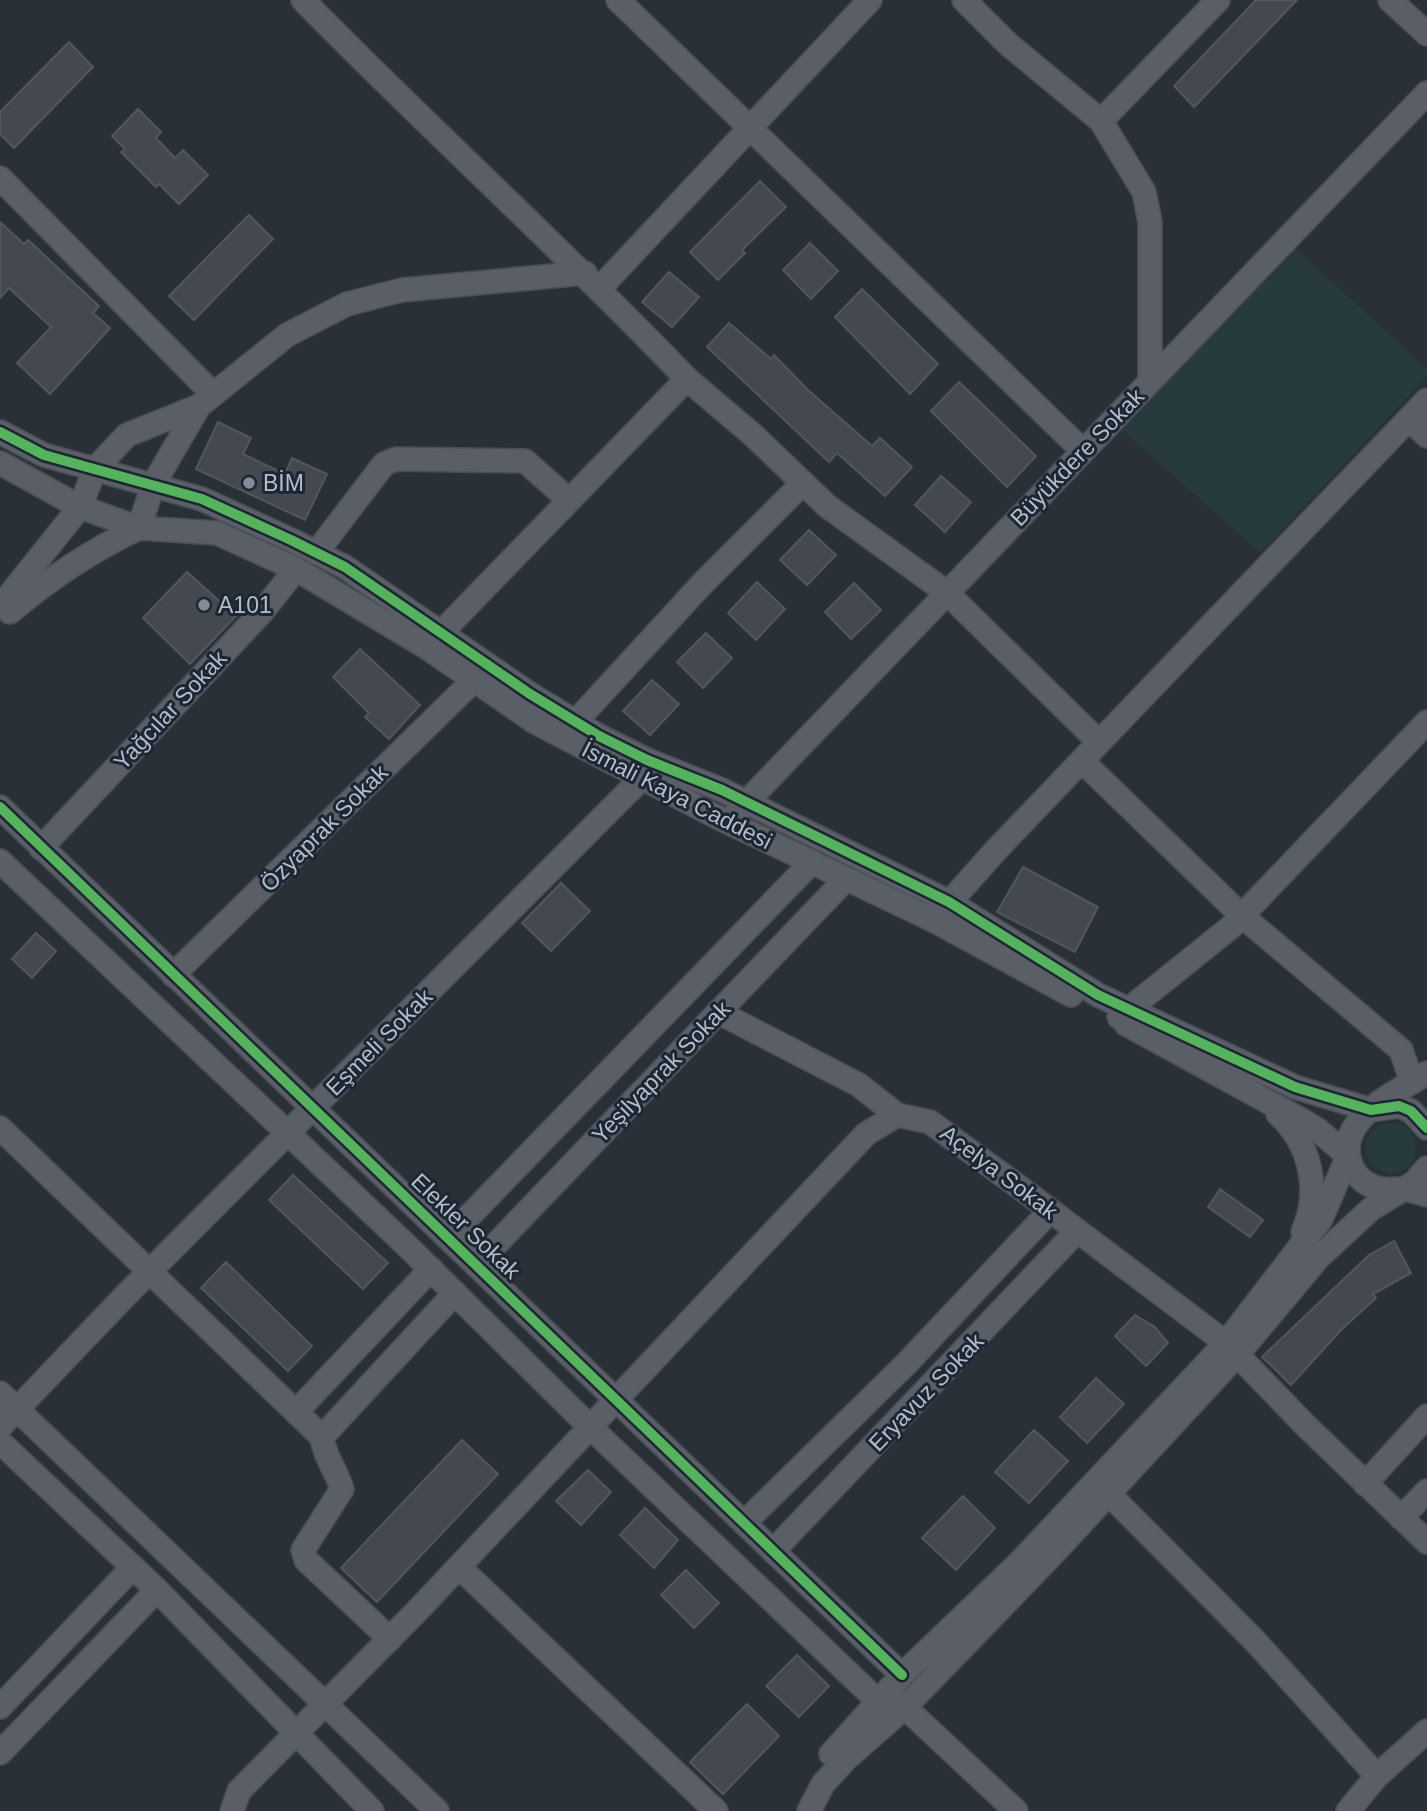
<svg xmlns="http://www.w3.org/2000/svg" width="1427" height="1811" viewBox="0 0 1427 1811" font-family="Helvetica,sans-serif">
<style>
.green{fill:#273a3e}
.building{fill:#444950;stroke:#52575f;stroke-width:2}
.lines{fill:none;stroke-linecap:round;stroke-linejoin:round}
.minor-casing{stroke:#484c53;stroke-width:26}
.minor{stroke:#5a5e66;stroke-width:23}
.cycleway-casing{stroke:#1d2633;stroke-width:15}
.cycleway{stroke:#56b35d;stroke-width:10}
.poi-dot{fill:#848b96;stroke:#1d2633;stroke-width:2.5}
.labels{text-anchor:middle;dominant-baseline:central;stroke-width:6;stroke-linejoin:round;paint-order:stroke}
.street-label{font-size:23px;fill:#b4bcc9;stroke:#1d2633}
.poi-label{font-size:23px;fill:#b4bcc9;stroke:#1d2633;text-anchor:start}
</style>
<rect width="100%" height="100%" fill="#2a3038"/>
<g class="green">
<path d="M1295,248l132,121v7l-166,177 -139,-123z"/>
<circle cx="1391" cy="1148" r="25"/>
</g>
<g class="building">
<path d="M1256,0h41l-103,107 -20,-21z"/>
<path d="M69,42l24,25 -79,81 -14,-14v-22z"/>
<path d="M138,109l23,23 -5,6 19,20 8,-8 25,25 -29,29 -20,-20 -3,3 -35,-35 4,-3 -13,-13z"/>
<path d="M760,181l26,26 -44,43 3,3 -27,27 -28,-28z"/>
<path d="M249,215l24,24 -79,81 -25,-24z"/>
<path d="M0,222l24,22 4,-4 71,66 -6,7 17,15 -60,66 -33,-31 34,-36 -42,-39 -9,10z"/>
<path d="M810,243l28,28 -27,28 -28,-29z"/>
<path d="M669,272l30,25 -27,30 -30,-25z"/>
<path d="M862,289l76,75 -28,30 -75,-77z"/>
<path d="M729,323l42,36 3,-4 34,35 64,56 8,-8 32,29 -27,29 -48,-43 -8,9 -122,-115z"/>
<path d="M959,382l77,74 -29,31 -76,-76z"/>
<path d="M218,422l33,16 -8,16 42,20 7,-16 35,16 -22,46 -109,-51z"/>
<path d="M941,476l30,26 -26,30 -30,-27z"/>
<path d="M809,530l27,25 -29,30 -27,-25z"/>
<path d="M187,572l49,44 -46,48 -47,-46z"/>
<path d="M757,582l28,27 -29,31 -28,-27z"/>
<path d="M854,583l27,27 -30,29 -26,-27z"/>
<path d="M706,633l26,25 -29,30 -26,-26z"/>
<path d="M360,649l60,56 -31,34 -24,-22 4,-4 -36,-36z"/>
<path d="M652,680l27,24 -29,31 -27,-24z"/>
<path d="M1023,867l75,40 -23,45 -78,-40z"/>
<path d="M561,883l29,28 -39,40 -29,-28z"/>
<path d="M36,933l20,18 -24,27 -20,-19z"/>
<path d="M293,1175l95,88 -25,26 -94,-89z"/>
<path d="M1220,1189l43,31 -13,17 -42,-30z"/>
<path d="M1394,1241l17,32 -38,21 3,4 -34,31 -51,56 -29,-28 107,-102z"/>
<path d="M226,1262l86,84 -24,25 -87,-83z"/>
<path d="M1135,1315l20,12 13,16 -22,23 -31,-30z"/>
<path d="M1096,1378l28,26 -37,39 -27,-26z"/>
<path d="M1034,1430l34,31 -39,42 -34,-31z"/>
<path d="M462,1440l36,34 -121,128 -36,-34z"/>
<path d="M588,1470l23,22 -30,33 -25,-24z"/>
<path d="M963,1496l32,32 -39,42 -34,-32z"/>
<path d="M645,1508l33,32 -24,28 -34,-33z"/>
<path d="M686,1570l33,33 -25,25 -33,-33z"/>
<path d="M797,1655l32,31 -30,31 -33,-31z"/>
<path d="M747,1704l32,32 -56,58 -33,-32z"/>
</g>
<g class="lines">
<g class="minor-casing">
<g id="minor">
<path d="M303,0c126,129 260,249 384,379l-256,264"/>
<path d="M618,0l465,451"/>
<path d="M964,0l44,44 93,77 43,71 6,30v158"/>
<path d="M1390,0l37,34"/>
<path d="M1101,121l117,-121"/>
<path d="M0,178l213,216"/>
<path d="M600,288l270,-288"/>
<path d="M687,379l66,56 74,71 119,86 153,150"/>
<path d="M1409,419l18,17"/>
<path d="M0,432l44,23 158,44 89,41 54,27 185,127 69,42 48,24 75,30 227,112 149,93 197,92 76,23 28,-4 12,5 16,17"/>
<path d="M0,463l80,44 59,21 78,5 79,36 130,78 109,75 180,94 218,104 138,75"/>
<path d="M316,553l68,-89 12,-5 129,2 44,39"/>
<path d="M0,607l80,-100 15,-38 32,-34 72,-29 88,-71 60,-31 55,-14 183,-17"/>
<path d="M10,612c39,-33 82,-62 129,-84l14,-43 46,-79"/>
<path d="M567,731l135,-147 101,-101"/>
<path d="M1082,761l160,155 159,134 11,32"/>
<path d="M0,807l902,868"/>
<path d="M736,813l691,-720"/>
<path d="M41,848l221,-236 34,-43"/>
<path d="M0,861l404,382 186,184 290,276"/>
<path d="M940,913l58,-65 429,-448"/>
<path d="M173,975l301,-295"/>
<path d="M718,1012l141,73 38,30 33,7 100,73 196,148 79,82 122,117"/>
<path d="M1119,1017l113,-91 195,-204"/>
<path d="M1126,1024l170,93 22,13 30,26"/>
<path d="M1427,1073c-31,20 -94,46 -76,92 4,10 13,18 23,22 9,4 17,2 27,2 8,0 18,4 26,6"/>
<path d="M1278,1114c33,30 43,77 25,118"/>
<path d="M0,1128l322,309"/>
<path d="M448,1238l364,-376"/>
<path d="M476,1265l370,-386"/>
<path d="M0,1393l437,418"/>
<path d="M296,1412l135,-143"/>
<path d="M0,1427l124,-130 518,-519"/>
<path d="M0,1442l157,148 215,221"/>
<path d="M1365,1484l62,-68"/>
<path d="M1109,1494l146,147 122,135"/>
<path d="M1401,1518l26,-27"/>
<path d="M744,1523l163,-160 143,-152"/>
<path d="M773,1551l304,-320"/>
<path d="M459,1567l257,244"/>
<path d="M390,1639l-84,-79 -3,-10 39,-61c-6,-19 -18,-33 -20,-52l133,-144"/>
<path d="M894,1697l122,114"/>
<path d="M0,1707l133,-140"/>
<path d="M0,1753l157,-163"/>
<path d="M831,1754l71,-79 116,-111 208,-221 95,-124 27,-63"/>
<path d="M232,1811l7,-20 180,-182 447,-475 31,-19"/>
<path d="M809,1811l14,-27 24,-26 58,-51 148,-153 184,-199 82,-98 52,-48 44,-27 12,-14"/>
<path d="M1348,1811l29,-35 50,-45"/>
</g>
</g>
<use href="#minor" class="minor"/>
<g class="cycleway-casing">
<g id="cycleway">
<path d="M0,432l44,23 158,44 89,41 54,27 185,127 69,42 48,24 75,30 227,112 149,93 197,92 76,23 28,-4 12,5 16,17"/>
<path d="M0,807l902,868"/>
</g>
</g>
<use href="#cycleway" class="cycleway"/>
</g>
<g class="poi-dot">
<circle cx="249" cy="483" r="7"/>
<circle cx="204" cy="605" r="7"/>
</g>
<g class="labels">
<g class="street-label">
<text transform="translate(1077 457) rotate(-46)">Büyükdere Sokak</text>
<text transform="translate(170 710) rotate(-47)">Yağcılar Sokak</text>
<text transform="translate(677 795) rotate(27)">İsmali Kaya Caddesi</text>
<text transform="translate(324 828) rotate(-45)">Özyaprak Sokak</text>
<text transform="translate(379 1042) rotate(-45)">Eşmeli Sokak</text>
<text transform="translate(661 1072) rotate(-46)">Yeşilyaprak Sokak</text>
<text transform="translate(999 1172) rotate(37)">Açelya Sokak</text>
<text transform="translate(466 1226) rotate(44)">Elekler Sokak</text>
<text transform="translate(926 1392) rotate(-46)">Eryavuz Sokak</text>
</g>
<g class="poi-label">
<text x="263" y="483">BİM</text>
<text x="218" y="605">A101</text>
</g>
</g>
</svg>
